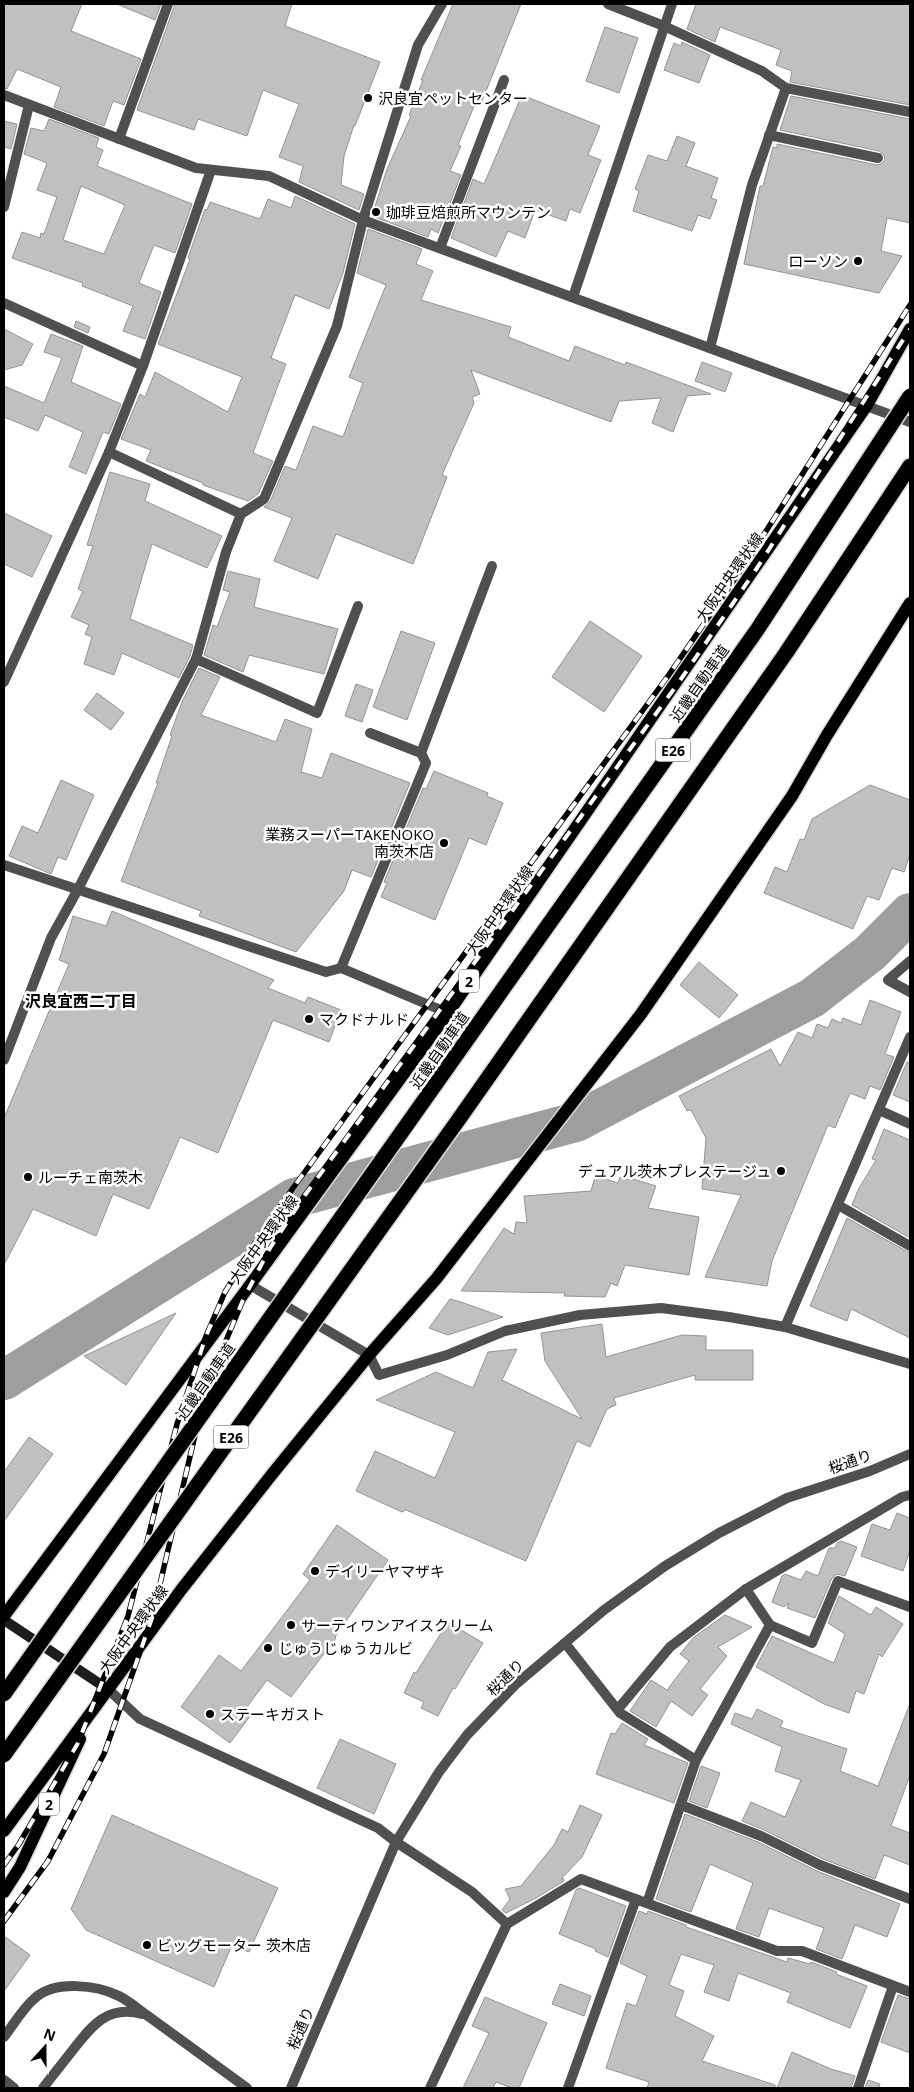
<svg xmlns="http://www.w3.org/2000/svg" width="914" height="2092" viewBox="0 0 914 2092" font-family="'Open Sans','Noto Sans JP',sans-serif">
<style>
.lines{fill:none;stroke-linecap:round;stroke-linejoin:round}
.river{stroke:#9e9e9e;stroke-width:40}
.building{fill:#c0c0c0;stroke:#949494;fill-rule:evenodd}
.primary-casing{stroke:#dbdbdb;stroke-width:15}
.motorway-casing{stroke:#dbdbdb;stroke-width:18}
.minor{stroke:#505050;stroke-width:10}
.tertiary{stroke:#505050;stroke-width:10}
.secondary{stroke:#1d1d1d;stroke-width:10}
.primary{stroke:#000;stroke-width:12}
.motorway{stroke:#000;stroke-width:15}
.rail-casing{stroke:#000;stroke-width:5.5}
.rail{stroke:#fff;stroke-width:4;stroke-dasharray:11;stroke-linecap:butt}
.motorway-bridge-casing{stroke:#dbdbdb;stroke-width:18;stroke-linecap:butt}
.motorway-bridge{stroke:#000;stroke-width:15}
.poi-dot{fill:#000;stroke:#fff;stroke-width:2}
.labels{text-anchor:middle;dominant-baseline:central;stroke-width:5;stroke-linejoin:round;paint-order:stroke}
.shield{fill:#fff;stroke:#4c4c4c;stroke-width:1}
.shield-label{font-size:14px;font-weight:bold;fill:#000}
.poi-label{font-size:15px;fill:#000;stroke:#fff;text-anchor:start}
.street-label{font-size:15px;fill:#000;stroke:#fff}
.neighbourhood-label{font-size:16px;font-weight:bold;fill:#000;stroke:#fff}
</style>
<rect width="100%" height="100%" fill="#fff"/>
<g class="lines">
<path class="river" d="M4,1380l290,-182 282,-76 236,-124 58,-45 40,-40"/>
</g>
<g class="building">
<path d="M4,4h78l-11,27 70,28 -17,46 -11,-4 -9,25 -50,-19 7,-20 -44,-18 -10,20 -3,-1z"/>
<path d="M117,4h44l-6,16z"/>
<path d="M175,4h117l-7,22 95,36 -25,64 -1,-1 -10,31 -3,29 23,9 -5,16 -60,-28 4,-16 -24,-9 20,-53 -36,-14 -16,46 -49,-17 -4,11 -57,-20z"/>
<path d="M453,4h68l-39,97 -5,-2 -19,46 3,1 -11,25 11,4 -23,58 -7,-4 -3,8 -56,-21 15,-47 24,-53 -2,-1 14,-35h-2z"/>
<path d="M696,4h214v101l-120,-23 2,-11 -16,-6 5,-15 -61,-23 -5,15 -28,-13z"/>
<path d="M605,27l33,11 -19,55 -33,-12z"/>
<path d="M682,42l28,13 -11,28 -35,-13 10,-27 7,3z"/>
<path d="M522,95l78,31 -12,29 13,5 -21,53 -10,-4 -4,12 -31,-11 -10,28 -17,-7 -12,26 -45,-19 22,-59 11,5z"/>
<path d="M791,96l119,23v104l-23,-5 -6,33 21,5 -23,37 -135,-29 16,-78h3l10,-39 4,1v-4l100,21 4,-1 4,-4 -1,-5 -5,-4 -99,-21z"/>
<path d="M49,119l50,19 -3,9 7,3 -6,16 95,38 -17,49 -21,-8 -15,38 22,9 -16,47 -22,-8 10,-25 -51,-20 1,-3 -71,-25 10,-26 18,6 1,-5 3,1 13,-37 -20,-7 10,-27 -23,-9 7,-26 13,3zM81,186l44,19 -21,49 -41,-14z"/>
<path d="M4,121l13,3 -6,25 -7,-2z"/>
<path d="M677,136l18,7 -9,23 32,12 -7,20 6,2 -7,19 -12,-4 -6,16 -59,-20 6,-20 -4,-2 13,-34 19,6z"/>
<path d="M295,196l60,28 -12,49 -14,36 -34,-14 -24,63 15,6 -33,89 20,8 -15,33 -10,7 -45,-16v-2l-57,-22 5,-11 -30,-11 19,-45 5,3 10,-25 73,40 14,-35 -84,-33 32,-85 -2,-1 17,-49 2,1 3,-8 50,17 8,-20 23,9z"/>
<path d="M368,229l54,20 -6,15 17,7 -12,29 90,27 -3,10 61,24 6,-15 50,19 1,-3 85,32 -24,2 -14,36 -21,-9 9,-25 -42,3 -8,21 -140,-52 9,24 -8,3 2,6 -32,72 5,2 -34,87 -77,-30 -18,45 -44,-18 18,-43 -28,-11 6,-5 15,-36 11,4 17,-44 30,11 20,-54 -14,-6 37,-92 -29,-12z"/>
<path d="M76,321l14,6 -2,6 -14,-6z"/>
<path d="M4,329l29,15 -11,21 -18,5z"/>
<path d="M51,334l32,12 -12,36 50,22 -12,30 -6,-2 -17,42 -17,-7 14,-35 -38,-17 -7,16 -34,-14v-31l40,17 18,-45 -18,-6z"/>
<path d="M702,362l30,11 -7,19 -30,-11z"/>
<path d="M110,472l40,12 -5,17 77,35 -15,32 -55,-24 -9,30 -13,45 63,26 -3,11 -11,22 -57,-25 -8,22 -30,-11 8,-27 -7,-3 4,-9 -18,-8 12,-26 -5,-2 15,-43 -6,-1z"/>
<path d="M4,513l48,23 -20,41 -28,-13z"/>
<path d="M228,571l32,8 -6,28 84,22 -14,45 -75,-19 -6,17 -39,-17 9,-30 4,2 13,-35 -7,-2z"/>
<path d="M590,621l52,35 -38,56 -52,-35z"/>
<path d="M401,631l34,12 -28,77 -34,-13z"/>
<path d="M199,668l21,9 -19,38 75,27 9,-23 27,10 -11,43 21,6 9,-25 79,30 -39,94 -19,-7 -8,21 -48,61 -97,-36 2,-5 -80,-30 37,-98h-2l16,-47 -2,-1 12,-33z"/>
<path d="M356,684l17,6 -11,32 -17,-6z"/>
<path d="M97,693l27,20 -13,17 -27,-20z"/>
<path d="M434,771l54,22 -1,3 16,7 -17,42 -17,-7 -34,82 -54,-23 6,-14 -3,-1 39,-94 3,1z"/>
<path d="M61,780l33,15 -28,65 -8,-3 -7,17 -42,-18 13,-30 16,7z"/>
<path d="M870,785l40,15v54l-6,18 -12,-4 -13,32 -12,-4 -14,33 -89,-36 11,-26 12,5 13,-33 4,1 8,-21z"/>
<path d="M112,911l162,69 -6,8 37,15 3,-6 33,13 -12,32 -56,-22 -55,133 -38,-16 -31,72 -36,-15 -17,42 -63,-27 -29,56v-147l65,-154 -10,-4 14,-44 33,10z"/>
<path d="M699,962l39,33 -19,23 -39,-33z"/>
<path d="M870,1000l31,12 -16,42 9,3 -14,33 -10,-4 -5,13 -15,-6 -15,35 -7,-3 -56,136 -5,25 -62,-9 36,-82 -39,-6 4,-51 -15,-28 -4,1 -8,-15 92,-47 9,17 18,-34 14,6 5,-14 11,4 4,-9 9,4 2,-5 18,7z"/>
<path d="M907,1062l3,2v38l-17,-7z"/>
<path d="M884,1129l26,11v98l-58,-33 6,-15 18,-30 -4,-1z"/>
<path d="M595,1177l8,2v-1l15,5 2,-6 9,3 1,-2 26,8 -8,22 51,9 -10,58 -64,-10 -8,21 -6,-3 -6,14 -41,-1 1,-3 -104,-2 43,-63 10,6 2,-12 11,1 -3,-27 67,-5z"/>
<path d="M847,1218l63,35v85l-59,-29 -4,12 -37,-15z"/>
<path d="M450,1299l11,3 42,15 -55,18 -19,-7z"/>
<path d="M176,1313l-50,72 -42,-29z"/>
<path d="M602,1324l4,33 76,-22 24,1v14h47v30h-58v-5l-81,23 2,7 -9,4 -17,38 -13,-6 -51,120 -120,-51 -4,2 -46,-21 19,-40 60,27 20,-46 -79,-32 60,-28 37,16 15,-36 29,-3 -15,31 80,39 -37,-58 -4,-28z"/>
<path d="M29,1437l24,17 -49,67v-49z"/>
<path d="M897,1513l13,5v32l-7,21 -42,-15 11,-32 18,6z"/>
<path d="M337,1525l51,35 -53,77 1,1 -45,59 -24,-17 -23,31 7,4 -21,28 -49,-36 38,-52 22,16 69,-91 -7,-6z"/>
<path d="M841,1541l16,6 -12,29 -8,-2 -5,4 -17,40 -28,-10 2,-5 -5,4 -12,-5 10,-26 3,-2 16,6 5,-9 12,5 11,-28h6l2,-5z"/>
<path d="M839,1596l32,19 5,-8 27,17 -21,33 -3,-3 -15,40 -8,-3 -7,22 -25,-9 -68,-37 16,-31 62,27 11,-29 -17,-11z"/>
<path d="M725,1615l27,12 -34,20 9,9 -27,33 8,6 -16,21 -21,-15 -15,26 -26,-16 21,-31 16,10 22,-29 -9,-7 14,-17z"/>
<path d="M448,1622l35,21 -28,46 -2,-1 -15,28 -17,-8 3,-6 -20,-9 10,-21 2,1z"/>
<path d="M909,1706h1v69l-19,51 19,7v32l-26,-10 -9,24 -52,-20 -59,-29 -22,-9 9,-19 34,15 16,-37 -26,-9 7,-24 -51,-23 4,-11 17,6 5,-10 26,12 -3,6 67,22 -7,22 38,15z"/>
<path d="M622,1723l26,16 -4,6 44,18 -14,40 -78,-29 15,-41 4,1z"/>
<path d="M340,1739l56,25 -22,50 -57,-26z"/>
<path d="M701,1766l19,7 -13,35 -18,-7z"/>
<path d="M580,1805l22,10 -20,42 -21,22 2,-1 1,3 -28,17 -30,15 -4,-3 8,-11 -5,-10 16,-3 33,-41 8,-16 6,3z"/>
<path d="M685,1814l73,28 59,29 83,33 -13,33 -32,-12 -13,34 -26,-10 8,-21 -55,-20 -10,29 -23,-8 17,-46 -43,-19 -19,48 -35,-13z"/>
<path d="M112,1815l166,73 -29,64 -17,-7 -18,42 -128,-57 -15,-21z"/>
<path d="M579,1888l47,18 -18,51 -13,-6 1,-2 -37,-15 17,-44z"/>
<path d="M639,1911l8,3 1,-3 38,14v2l101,35 1,-4 22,6 1,-2 26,10 -1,2 31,12 -17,42 -63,-26 4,-9 -53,-20 -9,28 -25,-9 10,-27 -33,-11 -12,31 15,6 -9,25 39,20 -12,25 73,24v3h-128l2,-6 -43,-14 21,-65 9,3 11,-30 -27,-13z"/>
<path d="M4,1936l26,19 -26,36z"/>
<path d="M560,1984l31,12 -7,20 -32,-12z"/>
<path d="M898,1995l12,4v54l-29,-11z"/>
<path d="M485,1997l62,26 -28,65h-7l-16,-6 -3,6h-30l26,-55 -17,-7z"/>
<path d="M792,2052l39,17 24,7 -4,12h-74z"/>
<path d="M868,2080l12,4 -1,4h-14z"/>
</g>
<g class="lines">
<g class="primary-casing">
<g id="primary">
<path d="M4,1616l246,-331 198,-272 419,-608 43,-76"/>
<path d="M4,1831l177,-241 92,-117 96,-118 67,-76 205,-265 151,-218 35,-61 83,-132"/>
<path d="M4,1892l16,-25 60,-128"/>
</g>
</g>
<g class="motorway-casing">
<path id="motorway" d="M459,1119l327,-466 124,-187"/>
</g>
<g class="minor">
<path d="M608,4l56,22 98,45 24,17 124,24"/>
<path d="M4,95l192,73 73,8 94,44 547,202"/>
<path d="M769,135l109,23"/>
<path d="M119,139l49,-135"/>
<path d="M4,207l25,-102"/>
<path d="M440,248l64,-168"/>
<path d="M573,297l99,-293"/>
<path d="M4,303l139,63"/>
<path d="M710,348l42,-163 34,-97"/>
<path d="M109,452l132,62"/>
<path d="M196,659l121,54 41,-107"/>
<path d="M4,682l105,-230 34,-86 68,-196"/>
<path d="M421,753l71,-187"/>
<path d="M4,865l322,107 15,-4 107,45"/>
<path d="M910,961l-22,19 22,12"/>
<path d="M341,968l85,-205 -5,-10 -51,-20"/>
<path d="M4,1060l47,-122 26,-47 119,-232 30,-107 15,-38 23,-15 73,-173 26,-106 55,-175 24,-41"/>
<path d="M879,1110l31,14"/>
<path d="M838,1205l72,41"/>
<path d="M785,1327l125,-290"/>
<path d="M770,1625l42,18 26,-62 72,26"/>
<path d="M565,1643l55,70 76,47 -49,143"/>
<path d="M109,1690l31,29 238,109 18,14 76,50 35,32"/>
<path d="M618,1709l52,-62 76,-58 156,-92 8,-2"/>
<path d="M696,1760l74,-135 -24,-36"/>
<path d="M681,1805l80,31 59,29 90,34"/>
<path d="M4,2037c10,-13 19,-29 31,-39 20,-18 62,-13 84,-2 10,5 19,13 29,20"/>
<path d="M4,2080l10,8"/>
<path d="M43,2088c9,-12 19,-24 29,-37 19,-24 35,-47 70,-37"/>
<path d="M430,2088l77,-164 74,-45 196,72h25l108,41"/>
<path d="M568,2088l68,-189"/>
<path d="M858,2088l35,-102"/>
</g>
<g class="tertiary">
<path d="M250,1285l119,70 10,20 68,-20 58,-24 75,-16 81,-7 68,9 56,10 125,37"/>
<path d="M148,2016l99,72"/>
<path d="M291,2088l105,-246 43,-70 28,-37 48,-50 89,-75 61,-44 54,-33 68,-35 83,-27 40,-17"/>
</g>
<path class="secondary" d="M4,1620l105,70"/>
<use href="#primary" class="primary"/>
<use href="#motorway" class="motorway"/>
<g class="rail-casing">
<g id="rail">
<path d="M4,1865l15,-21 59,-101 50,-127 49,-192 29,-88 19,-44 32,-52 36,-52 375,-512 79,-115 163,-256"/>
<path d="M4,1921l44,-60 56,-107 48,-136 44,-187 29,-88 18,-43 27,-52 35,-53 374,-513 78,-114 153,-239"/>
</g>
</g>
<use href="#rail" class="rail"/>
<g class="motorway-bridge-casing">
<g id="motorway-bridge">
<path d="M4,1694l753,-1064 153,-234"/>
<path d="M4,1755l455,-636"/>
</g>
</g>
<use href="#motorway-bridge" class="motorway-bridge"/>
</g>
<g class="poi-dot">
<circle cx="368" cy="98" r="5"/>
<circle cx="376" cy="212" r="5"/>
<circle cx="858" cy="261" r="5"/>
<circle cx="444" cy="843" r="5"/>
<circle cx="309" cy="1019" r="5"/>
<circle cx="781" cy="1171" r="5"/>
<circle cx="28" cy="1177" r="5"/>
<circle cx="315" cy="1571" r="5"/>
<circle cx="291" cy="1625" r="5"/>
<circle cx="268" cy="1648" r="5"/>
<circle cx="210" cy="1714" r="5"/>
<circle cx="147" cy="1945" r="5"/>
</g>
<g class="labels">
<g class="shield">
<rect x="655.5" y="738.5" width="35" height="23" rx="4"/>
<rect x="459" y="969.5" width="20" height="23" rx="4"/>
<rect x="213.5" y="1425.5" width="35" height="23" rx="4"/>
<rect x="39" y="1792.5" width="20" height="23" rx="4"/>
</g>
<g class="shield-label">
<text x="673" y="750">E26</text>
<text x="469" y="981">2</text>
<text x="231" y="1437">E26</text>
<text x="49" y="1804">2</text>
</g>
<g class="poi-label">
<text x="378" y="98">沢良宜ペットセンター</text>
<text x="386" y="212">珈琲豆焙煎所マウンテン</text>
<text x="848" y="261" text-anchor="end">ローソン</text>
<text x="434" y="834" text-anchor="end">業務スーパーTAKENOKO<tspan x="434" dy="17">南茨木店</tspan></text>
<text x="319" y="1019">マクドナルド</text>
<text x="771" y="1171" text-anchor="end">デュアル茨木プレステージュ</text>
<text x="38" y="1177">ルーチェ南茨木</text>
<text x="325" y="1571">デイリーヤマザキ</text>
<text x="301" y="1625">サーティワンアイスクリーム</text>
<text x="278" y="1648">じゅうじゅうカルビ</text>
<text x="220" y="1714">ステーキガスト</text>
<text x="157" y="1945">ビッグモーター 茨木店</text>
</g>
<g class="street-label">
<text transform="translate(729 577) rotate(-55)">大阪中央環状線</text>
<text transform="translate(699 683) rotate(-55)">近畿自動車道</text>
<text transform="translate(499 910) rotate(-55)">大阪中央環状線</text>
<text transform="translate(439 1050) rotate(-55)">近畿自動車道</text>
<text transform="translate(263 1239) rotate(-54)">大阪中央環状線</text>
<text transform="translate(205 1381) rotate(-55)">近畿自動車道</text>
<text transform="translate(850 1461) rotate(-19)">桜通り</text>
<text transform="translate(133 1629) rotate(-54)">大阪中央環状線</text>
<text transform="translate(505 1677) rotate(-44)">桜通り</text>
<text transform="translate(300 2028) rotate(-67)">桜通り</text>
</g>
<g class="neighbourhood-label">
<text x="81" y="1001">沢良宜西二丁目</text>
</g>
</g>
<rect width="914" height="2092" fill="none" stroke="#000000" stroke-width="10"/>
<g transform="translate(45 2047) rotate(21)" stroke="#ffffff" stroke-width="4" paint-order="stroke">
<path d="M0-4L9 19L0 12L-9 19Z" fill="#000000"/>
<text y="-8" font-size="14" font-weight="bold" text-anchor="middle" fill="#000000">N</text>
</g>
</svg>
